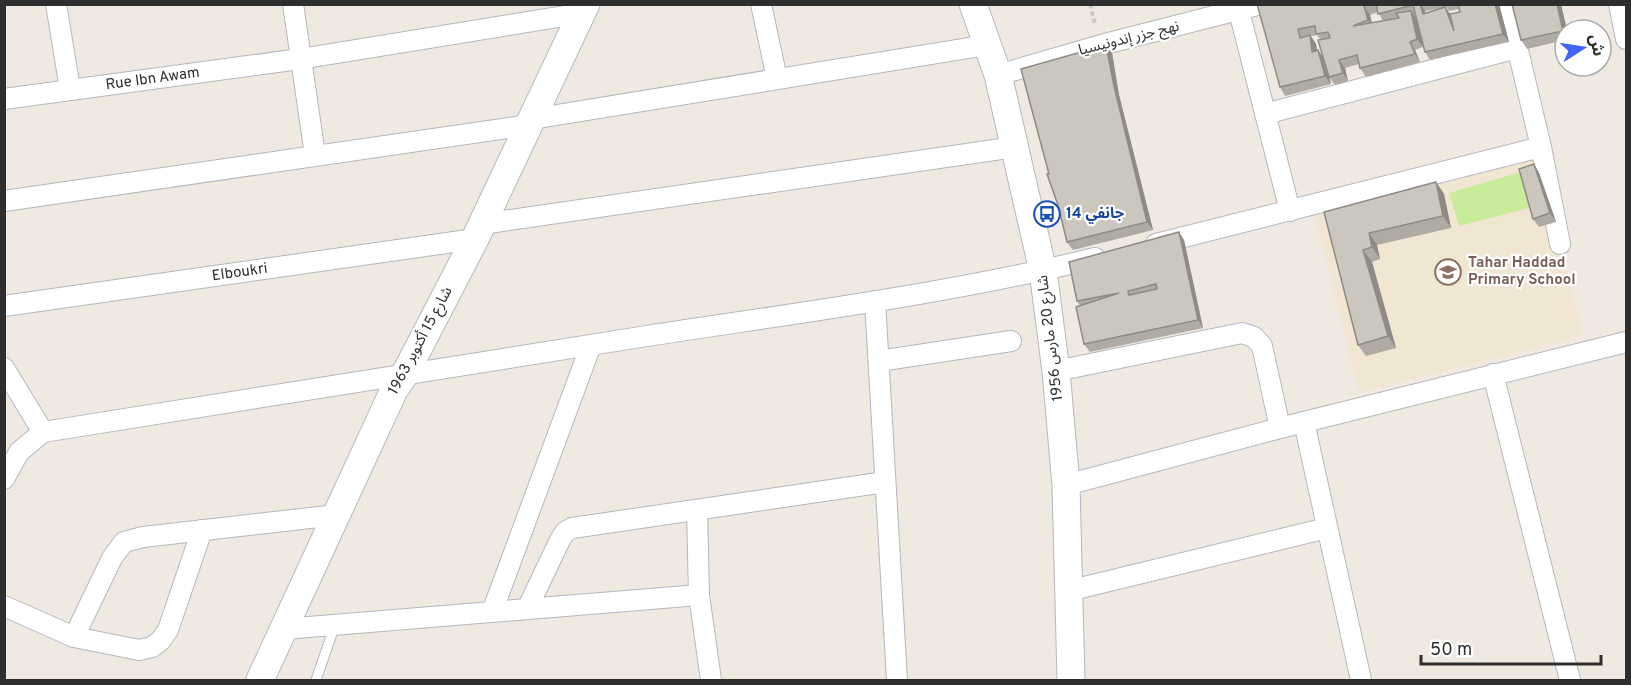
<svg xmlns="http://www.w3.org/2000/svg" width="1631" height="685" viewBox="0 0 1631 685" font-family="Overpass,'Noto Sans Arabic',sans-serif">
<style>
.education{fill:#f0e6d1}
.pitch{fill:#c9ec9a}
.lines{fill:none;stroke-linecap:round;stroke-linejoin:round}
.lane-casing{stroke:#b4b7c1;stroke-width:11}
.street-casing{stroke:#b4b7c1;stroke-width:22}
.secondary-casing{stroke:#b4b7c1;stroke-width:29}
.path{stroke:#c9c9c9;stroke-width:4;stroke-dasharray:4.5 3;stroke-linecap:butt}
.lane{stroke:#fff;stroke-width:9}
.street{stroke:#fff;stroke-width:20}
.secondary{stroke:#fff;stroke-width:27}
.wall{fill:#afaba4;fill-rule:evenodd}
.shaded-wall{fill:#8e8b86}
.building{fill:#cbc7bf;stroke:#8e8b86;stroke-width:1.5;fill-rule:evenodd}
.labels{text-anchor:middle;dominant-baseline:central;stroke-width:4.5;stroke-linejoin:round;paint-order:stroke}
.street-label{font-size:15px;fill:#2e2e2e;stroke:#fff}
.transit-label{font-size:15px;font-weight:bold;fill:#164399;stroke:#fff;text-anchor:start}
.education-label{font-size:15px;font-weight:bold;fill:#785e54;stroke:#fff;text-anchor:start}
</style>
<rect width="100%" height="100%" fill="#efe9e1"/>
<path class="education" d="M1538,153l45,183 -224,57 -46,-185z"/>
<path class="pitch" d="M1521,172l12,35 -74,19 -10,-33z"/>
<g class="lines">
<g class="lane-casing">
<path id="lane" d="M316,680l19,-55"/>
</g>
<g class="street-casing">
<g id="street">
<path d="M56,4l14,85"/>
<path d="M293,4l22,151"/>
<path d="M761,4l16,75"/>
<path d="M1507,4l34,143 19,97"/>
<path d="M1619,4l7,35"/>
<path d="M1239,11l51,200"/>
<path d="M998,75l103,-30 160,-41"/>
<path id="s1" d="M4,99l296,-40 283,-46"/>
<path d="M1265,114l252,-66"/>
<path d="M532,119l455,-74"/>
<path d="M4,201l525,-76"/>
<path d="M482,224l533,-77"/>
<path d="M1156,244l385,-97"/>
<path d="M875,301l22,379"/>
<path id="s2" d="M4,306l471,-67"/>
<path d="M879,361l132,-20"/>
<path d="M4,368l39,64"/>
<path d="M1056,371l186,-38 12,4 8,9 18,82"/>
<path d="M1493,374l77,306"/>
<path d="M1304,422l57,258"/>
<path d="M4,479l15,-27 24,-20c201,-32 402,-65 604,-96 149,-23 301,-42 448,-78"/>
<path d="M1066,485l214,-57 346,-86"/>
<path d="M697,510l2,85 12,85"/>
<path d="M1068,591l259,-63"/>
<path d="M4,606l70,31 65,13 13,-3 9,-7 7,-10 34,-100"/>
<path d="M527,609l33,-69 5,-8 7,-4 313,-46"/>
<path d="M492,612l99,-267"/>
<path d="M284,629l415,-34"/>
<path d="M74,637l38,-79 12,-16 19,-5 193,-22"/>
</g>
</g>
<g class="secondary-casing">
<g id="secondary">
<path d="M973,4l25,71 45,196 13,100 10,114 5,195"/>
<path d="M260,680l134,-290 11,-16 70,-135 111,-235"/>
</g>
</g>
<path class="path" d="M1090,4l5,20"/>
<use href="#lane" class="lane"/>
<use href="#street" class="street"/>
<use href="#secondary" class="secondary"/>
</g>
<g class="wall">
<path d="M1257,4h242l10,38 -79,18 -5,-8 -5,-17 3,12 -8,3 5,12 -54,15 -6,-9 -1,-4 -14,4 3,13 -13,4 -6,-8 -3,-13 5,20 -46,12 -5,-9zM1445,7h1l3,4 10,-2 1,3 -10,2zM1441,8l-16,5v-2zM1378,12l5,9 -11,2 -2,-8zM1317,35l3,4 4,18 -7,-7 -1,-6 -5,-8z"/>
<path d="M1565,30v10l-38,9 -6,-9z"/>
<path d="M1112,53l7,42 34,135 -80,20 -6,-8 -9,-37z"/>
<path d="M1534,164l5,9 17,49 -17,5 -6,-8z"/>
<path d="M1436,182l8,12 7,34 -74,17 3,14 -8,3 24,86 -30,8 -8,-11 -34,-133z"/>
<path d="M1184,240l19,88 -113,24 -6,-8 -4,-38 -3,-5z"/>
</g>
<g class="shaded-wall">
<path d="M1420,4l5,7 4,11 -6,-8z"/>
<path d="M1495,4h4l10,38 -6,-8z"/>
<path d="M1557,4h4l6,26h-2v3l-2,-2z"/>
<path d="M1364,6l6,9 3,13 -5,-8z"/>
<path d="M1445,7l6,8 3,16z"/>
<path d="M1411,11l6,8 6,28 -6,-8z"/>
<path d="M1310,35l6,9 2,16 -6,-8z"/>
<path d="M1410,42l5,8 5,12 -5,-8z"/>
<path d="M1106,45l6,8 7,42 34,135 -6,-8 -33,-136z"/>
<path d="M1318,50l6,8 7,26 -6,-8z"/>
<path d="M1339,60l6,8 3,13 -5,-8z"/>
<path d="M1534,164l5,9 17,49 -6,-9z"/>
<path d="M1436,182l8,12 7,34 -8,-12z"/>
<path d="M1179,232l5,8 19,88 -5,-8z"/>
<path d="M1369,233l8,12 3,14 -8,-12z"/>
<path d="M1363,250l9,12 24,86 -8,-12z"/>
</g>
<g class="building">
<path d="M1257,4h114l-7,2 4,14 -15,6 46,-8 -3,-5 15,-2 6,28 -7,3 5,12 -55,14 -3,-13 -18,5 4,13 -14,4 -11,-37 12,-2 -2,-6 -12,2 -1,-8 -17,3 2,9 10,-3 2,17 6,-2 7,26 -45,11z"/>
<path d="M1376,4h44l3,10 22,-7 9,24 -4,-17 10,-2 -2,-8h37l8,30 -78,18 -12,-47 -35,9z"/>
<path d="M1512,4h45l6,27 -42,9z"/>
<path d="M1106,45l8,41 33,136 -80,20 -9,-37 -11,-31h2l-28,-105z"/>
<path d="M1534,164l16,49 -17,6 -14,-50z"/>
<path d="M1436,182l7,34 -74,17 3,14 -9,3 25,86 -30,9 -34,-133z"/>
<path d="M1179,232l19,88 -114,24 -8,-37 43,-14 -42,8 -8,-39zM1156,284l1,5 -28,6 -1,-4z"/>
</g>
<defs>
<g id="bus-ring" transform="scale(1.35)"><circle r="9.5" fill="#fff" stroke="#1a4fb4" stroke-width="1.5"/><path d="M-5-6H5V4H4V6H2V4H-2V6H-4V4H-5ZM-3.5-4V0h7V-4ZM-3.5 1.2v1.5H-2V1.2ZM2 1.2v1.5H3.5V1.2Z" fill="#1a4fb4"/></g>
<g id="school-ring" transform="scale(1.35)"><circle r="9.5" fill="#fff" stroke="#8d6e63" stroke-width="1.5"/><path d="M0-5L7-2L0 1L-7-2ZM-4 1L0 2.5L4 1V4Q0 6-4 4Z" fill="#8d6e63"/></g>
</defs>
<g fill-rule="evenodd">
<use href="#bus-ring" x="1047" y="214"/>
<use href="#school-ring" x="1448" y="272"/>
</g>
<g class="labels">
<g class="street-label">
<text transform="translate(1129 39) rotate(-14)">نهج جزر إندونيسيا</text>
<text stroke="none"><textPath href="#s1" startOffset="150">Rue Ibn Awam</textPath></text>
<text stroke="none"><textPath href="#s2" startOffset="238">Elboukri</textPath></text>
<text transform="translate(1051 338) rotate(-97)">شارع 20 مارس 1956</text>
<text transform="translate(421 341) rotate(-62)">شارع 15 أكتوبر 1963</text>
</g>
<g class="transit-label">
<text x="1066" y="214">14 جانفي</text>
</g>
<g class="education-label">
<text x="1468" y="263">Tahar Haddad<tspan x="1468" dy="17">Primary School</tspan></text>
</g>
</g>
<rect width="1631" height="685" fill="none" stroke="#2e2e2e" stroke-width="12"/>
<g transform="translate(1583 48) rotate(78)"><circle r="28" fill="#ffffff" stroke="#ababab" stroke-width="1.5"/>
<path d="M0-4.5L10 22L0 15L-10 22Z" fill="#4264fb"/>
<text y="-9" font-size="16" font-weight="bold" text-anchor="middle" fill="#2e2e2e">ش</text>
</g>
<path d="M1421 655v9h180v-9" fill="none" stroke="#2e2e2e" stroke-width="3"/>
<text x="1430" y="655" font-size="18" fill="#2e2e2e" stroke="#ffffff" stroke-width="4.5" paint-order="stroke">50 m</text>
</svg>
